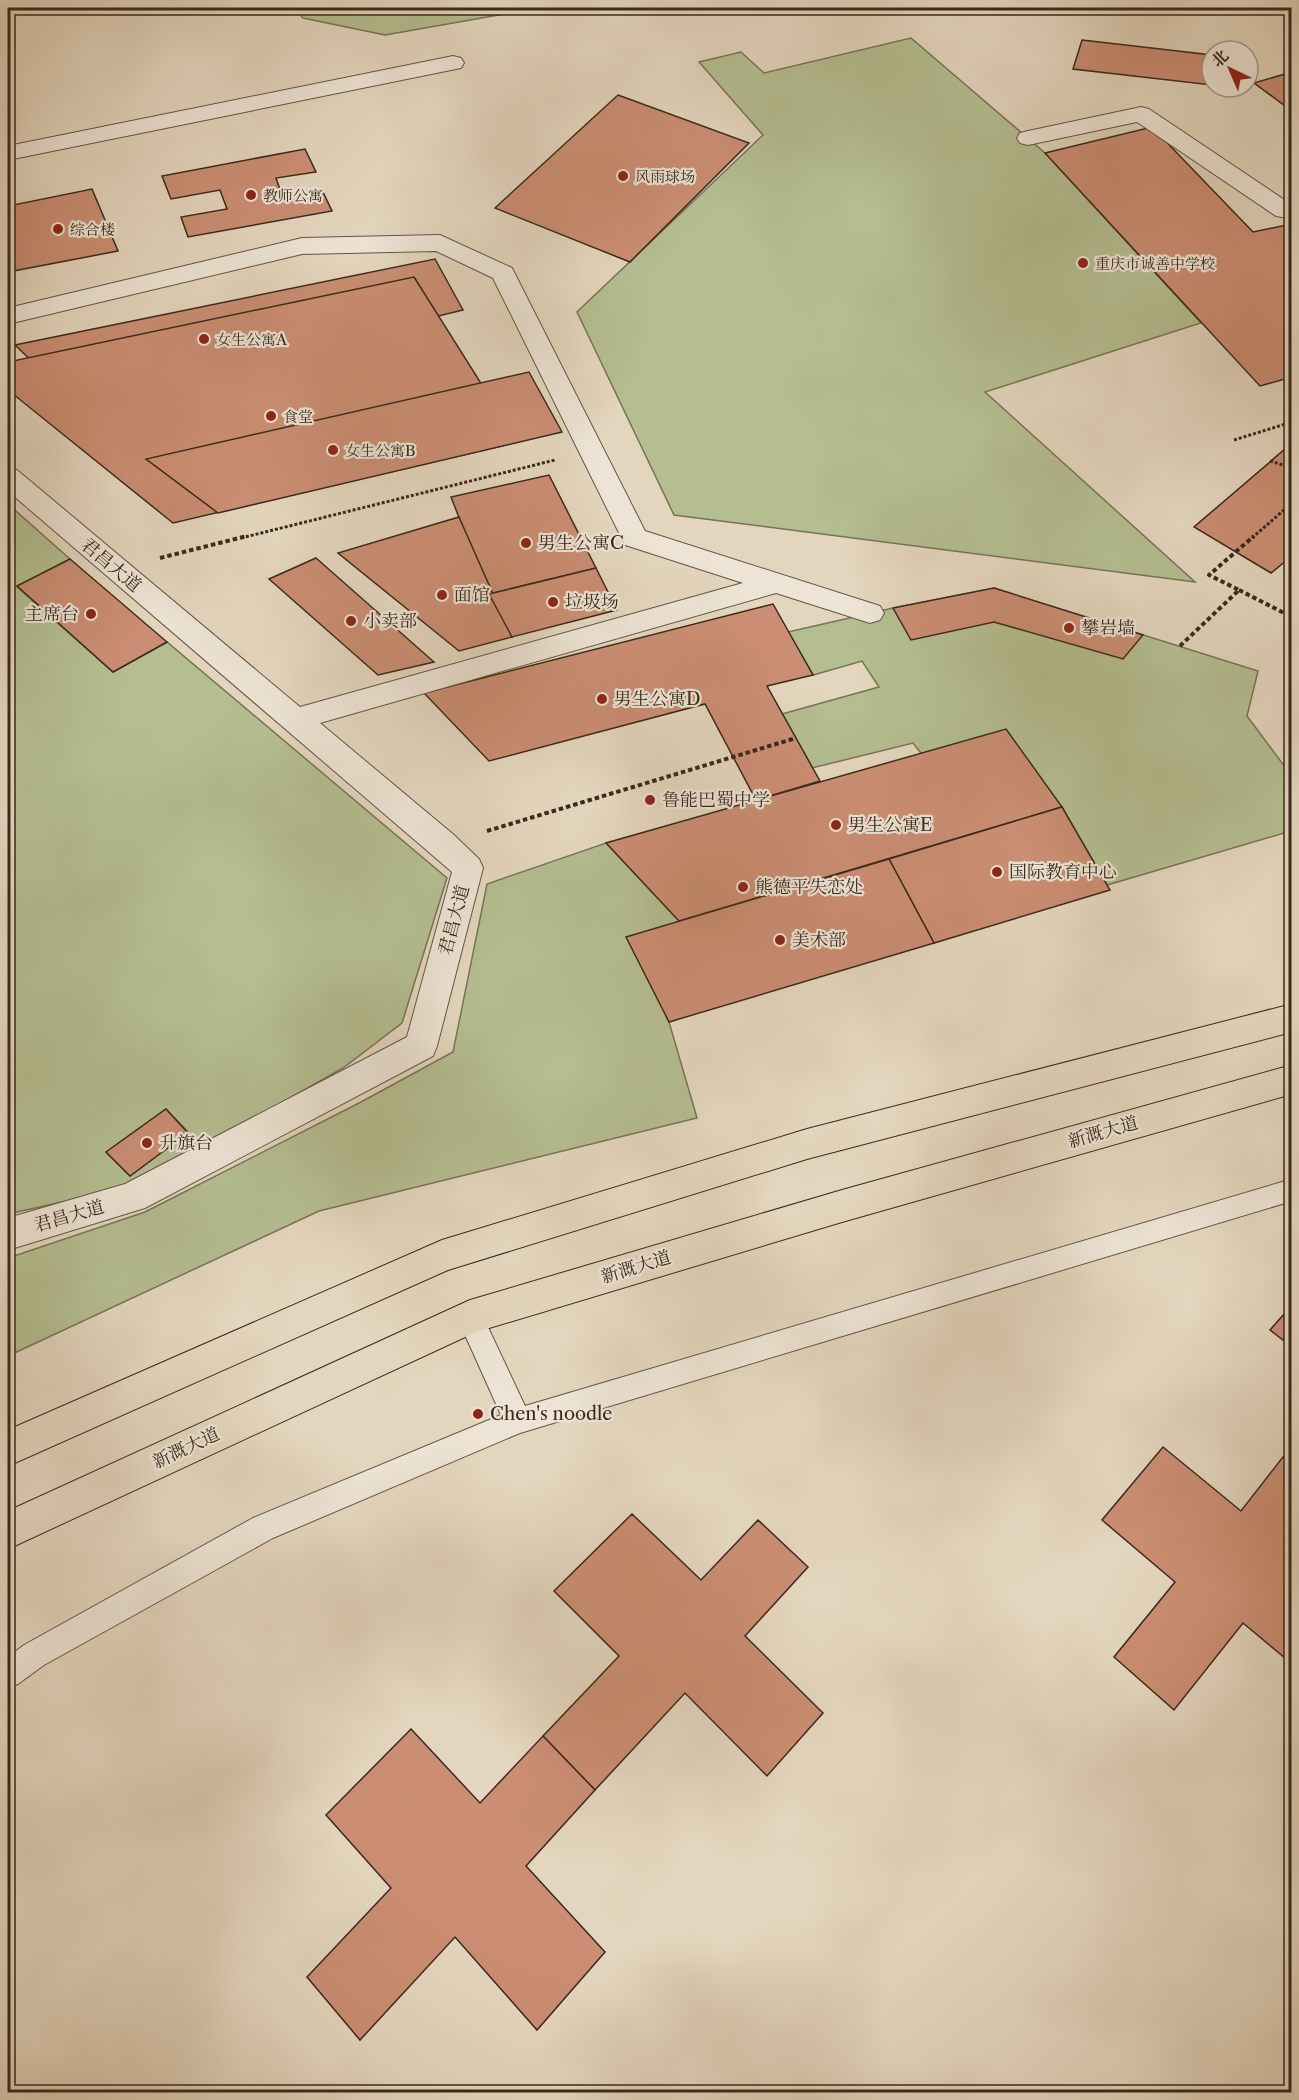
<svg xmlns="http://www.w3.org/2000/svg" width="1299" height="2100" viewBox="0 0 1299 2100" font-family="'Libre Caslon Text','Noto Serif SC',serif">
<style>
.green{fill:#b4be91;stroke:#767456;stroke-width:1.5;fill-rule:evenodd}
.building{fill:#cb8e74;stroke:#39291c;stroke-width:1.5}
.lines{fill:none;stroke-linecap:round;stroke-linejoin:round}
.service-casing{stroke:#645444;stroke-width:2}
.minor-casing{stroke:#645444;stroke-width:2}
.primary-casing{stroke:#39291c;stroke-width:2}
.path-far1{stroke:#39291c;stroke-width:3;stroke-dasharray:3 2;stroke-linecap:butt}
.path{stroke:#39291c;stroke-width:4;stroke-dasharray:4.5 3;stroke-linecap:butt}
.service{fill:#ede4d5;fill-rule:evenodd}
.minor{fill:#ede4d5;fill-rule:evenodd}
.primary{fill:#e4d6be;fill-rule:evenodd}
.poi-dot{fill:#8f2418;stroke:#ede4d5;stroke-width:2}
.labels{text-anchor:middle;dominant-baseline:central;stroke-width:4.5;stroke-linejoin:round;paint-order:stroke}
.far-poi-label{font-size:15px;fill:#39291c;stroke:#ede4d5;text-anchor:start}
.poi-label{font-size:18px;fill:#39291c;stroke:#ede4d5;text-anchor:start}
.street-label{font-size:18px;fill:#39291c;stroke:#ede4d5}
</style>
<rect width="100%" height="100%" fill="#e4d6be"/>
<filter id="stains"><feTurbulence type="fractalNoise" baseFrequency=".00333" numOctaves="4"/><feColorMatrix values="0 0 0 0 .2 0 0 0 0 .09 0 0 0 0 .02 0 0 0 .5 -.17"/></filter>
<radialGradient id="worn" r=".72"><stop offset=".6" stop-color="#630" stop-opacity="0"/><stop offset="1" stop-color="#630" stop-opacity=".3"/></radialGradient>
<g class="green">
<path d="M294,8h245l-154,27 -82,-17z"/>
<path d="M911,38l134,115 156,170 -216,69 210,190 -521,-67 -97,-203 186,-177 -64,-73 42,-10 23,21z"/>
<path d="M8,504l62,55 -53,28 96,85 54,-30 280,236 -45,145 -59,45 -209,118 -126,28zM166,1109l22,23 -58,44 -24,-24z"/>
<path d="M994,588l264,83 -11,45 44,59v56l-184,54 -45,-78 -141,-54 -8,-10 -101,25 -30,-54 97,-27 -17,-26 -49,14 -25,-43 105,-24z"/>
<path d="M606,843l73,78 -10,101 28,96 -378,93 -311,145v-98l137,-46 216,-110 92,-50 34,-168z"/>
</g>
<g class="building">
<path d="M1082,40l130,15v30l-139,-16z"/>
<path d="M1292,72v39l-38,-28z"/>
<path d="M618,95l131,48 -119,119 -135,-54z"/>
<path d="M1152,127l101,105 39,-8v153l-32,9 -215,-233z"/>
<path d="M305,149l11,23 -40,6 7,20 40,-6 9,19 -144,26 -7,-20 46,-8 -7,-19 -49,9 -9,-23z"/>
<path d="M92,189l26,62 -110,21v-66z"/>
<path d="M435,259l28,51 -99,24 30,70 -57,13 -28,-71 -241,50 -53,-51z"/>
<path d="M414,277l104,165 -345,81 -165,-133v-28z"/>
<path d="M529,372l33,60 -344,81 -72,-54z"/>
<path d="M1292,443v113l-21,17 -77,-46z"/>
<path d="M549,475l47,93 -107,26 -38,-97z"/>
<path d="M459,517l53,120 -53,14 -121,-98z"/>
<path d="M316,558l118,104 -56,13 -109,-96z"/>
<path d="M70,559l97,83 -54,30 -96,-86z"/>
<path d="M596,568l21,42 -105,27 -23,-43z"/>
<path d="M994,588l149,47 -20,24 -129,-37 -83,18 -18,-32z"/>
<path d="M773,604l40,71 -46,11 53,95 -64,19 -51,-96 -216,57 -65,-68z"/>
<path d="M1006,729l56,78 -383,114 -73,-78z"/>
<path d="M1062,807l48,83 -176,53 -45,-84z"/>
<path d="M889,859l45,84 -265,79 -43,-85z"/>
<path d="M166,1109l22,24 -58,43 -24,-24z"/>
<path d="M1292,1305v42l-22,-17z"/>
<path d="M1163,1447l78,64 45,-58 6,4v207l-49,-41 -69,87 -60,-53 61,-75 -73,-62z"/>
<path d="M632,1514l69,66 57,-60 50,47 -63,69 78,77 -56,63 -82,-83 -90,97 -52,-54 76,-80 -65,-65z"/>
<path d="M411,1729l69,74 63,-67 52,54 -69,76 79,86 -68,78 -82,-93 -95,103 -53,-63 84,-89 -65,-73z"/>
</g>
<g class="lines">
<g class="service-casing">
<path id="service" d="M1292,1179v22l-772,232 -247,105 -229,127 -26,19 -10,4v-31l16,-12 229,-127 248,-103 -44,-98 4,-9 9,-3 9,3 46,98z"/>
</g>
<g class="minor-casing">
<g id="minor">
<path d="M453,56l8,2 3,5 -3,5 -453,92v-14z"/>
<path d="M1141,107l8,2 143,96v14l-16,-3 -139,-94 -109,23 -8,-2 -3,-5 3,-5 8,-2z"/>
<path d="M440,235l72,33 133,263 235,75 4,7 -4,7 -10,3 -94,-30 -456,130 134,112 25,24 4,9 -46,178 -4,10 -288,152 -137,42v-32l117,-34 282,-147 45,-165 -444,-381v-23l9,2 283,237 443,-124 -118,-38 -132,-267 -57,-27 -134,3 -294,70v-16l294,-70z"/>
</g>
</g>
<g class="primary-casing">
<g id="primary">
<path d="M1292,1004v28l-485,127 -359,111 -440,196v-36l434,-190 365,-111z"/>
<path d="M1292,1065v29l-450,128 -366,110 -468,217v-38l462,-211 372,-110z"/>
</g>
</g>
<g class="path-far1">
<path d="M1234,440l58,-18"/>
<path d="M1270,461l22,7"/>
<path d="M241,538l314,-78"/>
<path d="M1252,538l40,-35"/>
</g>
<g class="path">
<path d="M160,558l87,-22"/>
<path d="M1239,590l53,27"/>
<path d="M1180,646l59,-56 -30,-15 45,-39"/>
<path d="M487,831l309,-93"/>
</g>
<use href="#service" class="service"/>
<use href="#minor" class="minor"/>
<use href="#primary" class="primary"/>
</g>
<g class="poi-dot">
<circle cx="623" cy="176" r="6"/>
<circle cx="251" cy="195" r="6"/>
<circle cx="58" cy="229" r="6"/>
<circle cx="1083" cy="263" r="6"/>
<circle cx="204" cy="339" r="6"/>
<circle cx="271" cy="416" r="6"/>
<circle cx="333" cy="450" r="6"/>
<circle cx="526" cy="543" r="6"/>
<circle cx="442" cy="595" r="6"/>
<circle cx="553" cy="602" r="6"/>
<circle cx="91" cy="614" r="6"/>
<circle cx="351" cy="621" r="6"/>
<circle cx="1069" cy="628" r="6"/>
<circle cx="602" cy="699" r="6"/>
<circle cx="650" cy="800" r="6"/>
<circle cx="836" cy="825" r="6"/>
<circle cx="997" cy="872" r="6"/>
<circle cx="743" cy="887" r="6"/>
<circle cx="780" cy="940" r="6"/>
<circle cx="147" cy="1143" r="6"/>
<circle cx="478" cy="1414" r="6"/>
</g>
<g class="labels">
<g class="far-poi-label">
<text x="635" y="176">风雨球场</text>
<text x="263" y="195">教师公寓</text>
<text x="70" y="229">综合楼</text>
<text x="1095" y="263">重庆市诚善中学校</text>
<text x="216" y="339">女生公寓A</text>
<text x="283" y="416">食堂</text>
<text x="345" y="450">女生公寓B</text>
</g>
<g class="poi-label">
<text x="538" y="543">男生公寓C</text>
<text x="454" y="595">面馆</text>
<text x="565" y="602">垃圾场</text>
<text x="79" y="614" text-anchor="end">主席台</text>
<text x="363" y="621">小卖部</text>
<text x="1081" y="628">攀岩墙</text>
<text x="614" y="699">男生公寓D</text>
<text x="662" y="800">鲁能巴蜀中学</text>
<text x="848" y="825">男生公寓E</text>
<text x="1009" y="872">国际教育中心</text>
<text x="755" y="887">熊德平失恋处</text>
<text x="792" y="940">美术部</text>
<text x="159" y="1143">升旗台</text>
<text x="490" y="1414">Chen's noodle</text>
</g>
<g class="street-label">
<text transform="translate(111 565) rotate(40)">君昌大道</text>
<text transform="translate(454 920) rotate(-75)">君昌大道</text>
<text transform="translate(1103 1132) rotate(-16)">新溉大道</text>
<text transform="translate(69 1216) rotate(-16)">君昌大道</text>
<text transform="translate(636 1267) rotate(-17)">新溉大道</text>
<text transform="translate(186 1448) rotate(-25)">新溉大道</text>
</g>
</g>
<rect width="1299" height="2100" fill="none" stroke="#e4d6be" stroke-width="30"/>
<rect x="9" y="9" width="1281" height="2082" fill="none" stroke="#39291c" stroke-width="3"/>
<rect x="15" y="15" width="1269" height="2070" fill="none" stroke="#39291c" stroke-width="1.5"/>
<g transform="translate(1230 69) rotate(316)"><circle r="28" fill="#ede4d5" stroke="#a5998b" stroke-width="1.5"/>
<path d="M0-4.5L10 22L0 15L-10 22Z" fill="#8f2418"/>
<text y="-9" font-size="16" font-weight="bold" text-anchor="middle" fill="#39291c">北</text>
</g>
<rect width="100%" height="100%" filter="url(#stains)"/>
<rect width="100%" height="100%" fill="url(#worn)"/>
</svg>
